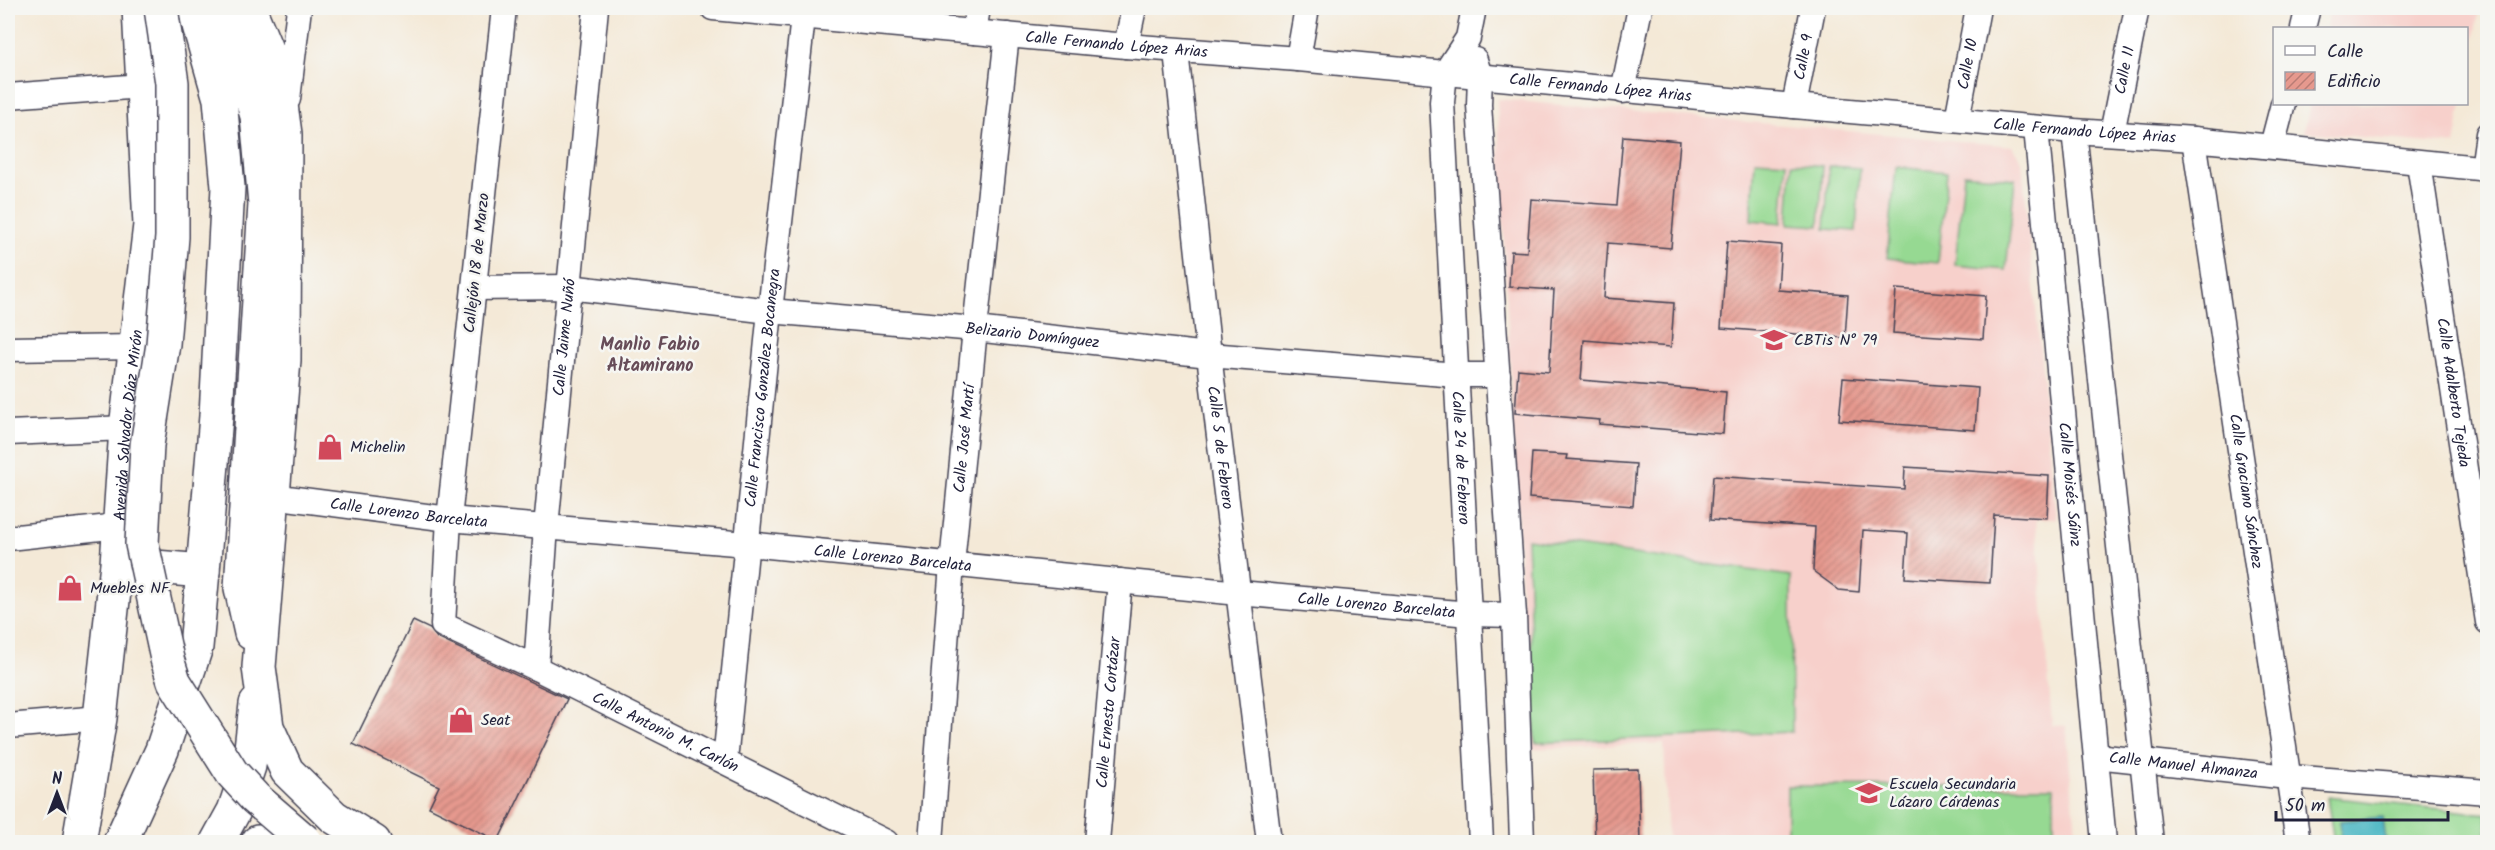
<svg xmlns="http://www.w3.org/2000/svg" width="2495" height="850" viewBox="0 0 2495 850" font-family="Kalam,sans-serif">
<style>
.built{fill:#f7d0cb}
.garden{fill:#96d992;stroke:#5c7e66;stroke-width:1.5}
.water{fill:#49b6c3;stroke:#366c7f;stroke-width:1.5}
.building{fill:url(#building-hatch)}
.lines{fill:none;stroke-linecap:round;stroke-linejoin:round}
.minor-casing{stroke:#424052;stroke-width:27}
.secondary-casing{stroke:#424052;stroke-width:36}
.primary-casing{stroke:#424052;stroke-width:36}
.minor{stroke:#fff;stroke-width:24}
.secondary{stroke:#fff;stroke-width:33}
.primary{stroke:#fff;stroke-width:33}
.secondary-bridge-casing{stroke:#424052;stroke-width:36;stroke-linecap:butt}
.secondary-bridge{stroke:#fff;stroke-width:33}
.labels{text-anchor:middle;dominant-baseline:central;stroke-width:5;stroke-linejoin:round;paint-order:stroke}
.street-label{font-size:16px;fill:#22223b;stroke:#f6f6f2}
.poi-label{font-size:16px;fill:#22223b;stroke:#f6f6f2;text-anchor:start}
.neighbourhood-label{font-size:18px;font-weight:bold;fill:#674c58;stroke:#f6f6f2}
</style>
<defs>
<pattern id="building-hatch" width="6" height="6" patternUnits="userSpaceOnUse" patternTransform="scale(1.5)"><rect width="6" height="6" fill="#e6998e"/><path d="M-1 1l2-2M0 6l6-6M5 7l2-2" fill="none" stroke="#ba7c75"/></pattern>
</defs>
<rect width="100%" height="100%" fill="#f6f6f2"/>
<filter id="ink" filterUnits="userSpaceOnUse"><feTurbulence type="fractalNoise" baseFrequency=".0167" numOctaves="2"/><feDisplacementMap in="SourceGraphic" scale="12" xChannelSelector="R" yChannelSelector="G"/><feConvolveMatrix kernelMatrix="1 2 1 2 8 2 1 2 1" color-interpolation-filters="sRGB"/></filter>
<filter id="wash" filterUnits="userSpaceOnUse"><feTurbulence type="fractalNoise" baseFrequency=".008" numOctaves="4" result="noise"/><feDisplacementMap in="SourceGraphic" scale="24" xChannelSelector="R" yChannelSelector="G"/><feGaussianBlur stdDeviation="1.35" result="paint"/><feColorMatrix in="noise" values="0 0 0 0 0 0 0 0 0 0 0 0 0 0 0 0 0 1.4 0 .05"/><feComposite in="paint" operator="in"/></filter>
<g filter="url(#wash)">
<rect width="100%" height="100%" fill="#f4e9d7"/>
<g class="built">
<path d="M2330,8h149l-12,71 -1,-51h-140z"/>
<path d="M1497,99l515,47 10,15 34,358h-20l16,206 14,1 11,116h-409l-4,-99 -135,6z"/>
<path d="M2310,104h152l-7,41 -151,-13z"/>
</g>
<g class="garden">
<path d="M1755,160l32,2 -5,61 -31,-3z"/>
<path d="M1792,163l31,3 -4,60 -31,-2z"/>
<path d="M1829,166l31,2 -4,63 -31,-2z"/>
<path d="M1896,167l51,5 -9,91 -51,-5z"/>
<path d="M1964,174l51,5 -9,91 -51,-5z"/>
<path d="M1527,539l264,37 1,156 -257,11z"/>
<path d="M1787,786l267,1v55h-267z"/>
<path d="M2327,797l160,17v28h-153z"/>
</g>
<path class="water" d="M2383,817l3,25h-44l-2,-21z"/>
<g id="blocks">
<g class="building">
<path d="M1623,136l57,5 -9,107 -63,-5 -4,55 70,5 -3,44 -87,-7 -3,40 145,12 -3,42 -124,-10 1,-4 -85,-7 3,-44 31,3 5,-82 -45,-3 2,-36 16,1 4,-53 86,6z"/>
<path d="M1727,241l54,4 -3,45 70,5 -3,43 -124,-10z"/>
<path d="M1896,289l90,7 -3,43 -90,-6z"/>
<path d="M1843,378l135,10 -3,42 -136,-10z"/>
<path d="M1532,453l35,2 -1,4 70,5 -3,42 -104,-8z"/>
<path d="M1905,467l144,9 -2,42 -53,-3 -4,68 -85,-5 3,-45 -45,-3 -4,62 -20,-2 -26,-19 2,-44 -105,-7 3,-44 191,13z"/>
<path d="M413,621l17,8 7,9 130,61 -69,142 -69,-34 10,-21 -86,-42z"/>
<path d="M1638,769l2,74h-45l-2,-73z"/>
</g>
</g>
</g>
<g filter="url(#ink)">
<use href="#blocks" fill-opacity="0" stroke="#424052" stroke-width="1.5"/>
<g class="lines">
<g class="minor-casing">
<g id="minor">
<path id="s1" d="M504,8l-55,511 -6,106 93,43 350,174"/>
<path id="s2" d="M713,8l413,38 172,13 496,47 280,25 120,8 294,30"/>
<path id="s3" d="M1474,8l-6,30 -23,35 -3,29 39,740"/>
<path d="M2303,28l5,-20"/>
<path d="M974,32l4,-24"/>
<path d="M1126,46l8,-38"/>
<path id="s4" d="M1176,51l33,304 60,487"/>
<path d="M1298,59l9,-51"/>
<path d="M1475,60l5,16 -1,29 35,510 8,227"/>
<path d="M1623,91l17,-83"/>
<path d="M8,96l134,-10"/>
<path d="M288,99l11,-91"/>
<path id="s5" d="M1794,106l19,-98"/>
<path id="s6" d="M1957,120l21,-112"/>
<path id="s7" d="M2036,128l68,714"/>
<path d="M2074,131l77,711"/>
<path id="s8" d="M2112,133l25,-125"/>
<path id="s9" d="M2194,139l104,703"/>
<path d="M2272,146l11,-42"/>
<path id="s10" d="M2419,163l69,459"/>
<path d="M2483,169l5,-35"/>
<path id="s11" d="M474,288l95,-1 201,24 205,18 234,26 248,20h41"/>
<path d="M8,349l128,-2"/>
<path d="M8,433l118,-5"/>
<path id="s12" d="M272,496l177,23 298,25 492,49 230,21 45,1"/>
<path d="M8,538l111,-12"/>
<path id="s13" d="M536,668l10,-141 50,-519"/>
<path d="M8,726l92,-8"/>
<path id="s14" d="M2096,756l192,21 200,15"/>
<path id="s15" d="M725,761l45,-450 34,-303"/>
<path id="s16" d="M931,842l21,-278 23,-235 32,-294"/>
<path id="s17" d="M1097,842l23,-261"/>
</g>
</g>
<g class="secondary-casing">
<g id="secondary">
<path d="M224,8l33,108 8,88 -24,384 10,45"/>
<path d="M249,8l28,68 8,58 -1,226 -25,307 8,60 20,44 47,46 40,25"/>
<path d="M119,564l84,7"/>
<path id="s18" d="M79,842l21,-124 17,-154 9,-136 24,-203 -11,-217"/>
<path d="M120,842l42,-92 34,-103 7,-76 13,-155 12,-229 -8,-88 -26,-91"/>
<path d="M217,842l17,-31 15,-45 7,-62"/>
</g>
</g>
<g class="primary-casing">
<path id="primary" d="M258,842h5"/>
</g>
<use href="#minor" class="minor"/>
<use href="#secondary" class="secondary"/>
<use href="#primary" class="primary"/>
<g class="secondary-bridge-casing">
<path id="secondary-bridge" d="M161,8l11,75v154l-9,107 -16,101 -5,99 25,115 7,22 58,92 23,25 51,44"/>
</g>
<use href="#secondary-bridge" class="secondary-bridge"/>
</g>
</g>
<defs>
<g id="school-bare" transform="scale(2.07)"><path d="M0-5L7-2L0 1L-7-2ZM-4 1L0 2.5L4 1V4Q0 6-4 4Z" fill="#d1495b" stroke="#f6f6f2" stroke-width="2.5" paint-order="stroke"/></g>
<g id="shop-bare" transform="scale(2.07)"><path d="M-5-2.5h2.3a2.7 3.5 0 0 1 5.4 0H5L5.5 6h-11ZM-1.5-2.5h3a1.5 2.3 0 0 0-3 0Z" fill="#d1495b" stroke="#f6f6f2" stroke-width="2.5" paint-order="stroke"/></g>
</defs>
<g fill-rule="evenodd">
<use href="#school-bare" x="1774" y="340"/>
<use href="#shop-bare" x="330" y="447"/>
<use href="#shop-bare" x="70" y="588"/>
<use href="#shop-bare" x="461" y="720"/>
<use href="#school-bare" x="1869" y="793"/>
</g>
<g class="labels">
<g class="street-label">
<text stroke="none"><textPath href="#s2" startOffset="405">Calle Fernando López Arias</textPath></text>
<text stroke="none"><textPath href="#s5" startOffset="50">Calle 9</textPath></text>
<text stroke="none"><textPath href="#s6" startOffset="57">Calle 10</textPath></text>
<text stroke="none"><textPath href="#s8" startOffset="64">Calle 11</textPath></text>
<text stroke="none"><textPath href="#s2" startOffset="891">Calle Fernando López Arias</textPath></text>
<text stroke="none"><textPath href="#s2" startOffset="1377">Calle Fernando López Arias</textPath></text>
<text transform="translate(477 263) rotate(-84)">Callejón 18 de Marzo</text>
<text stroke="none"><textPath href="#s11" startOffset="561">Belizario Domínguez</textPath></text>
<text stroke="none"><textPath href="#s13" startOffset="332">Calle Jaime Nuñó</textPath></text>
<text stroke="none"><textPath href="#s15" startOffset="375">Calle Francisco González Bocanegra</textPath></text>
<text stroke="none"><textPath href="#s10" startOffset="232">Calle Adalberto Tejeda</textPath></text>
<text stroke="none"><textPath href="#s18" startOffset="420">Avenida Salvador Díaz Mirón</textPath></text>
<text stroke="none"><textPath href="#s16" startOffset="405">Calle José Martí</textPath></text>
<text stroke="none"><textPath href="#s4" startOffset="399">Calle 5 de Febrero</textPath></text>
<text stroke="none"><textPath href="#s3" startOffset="458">Calle 24 de Febrero</textPath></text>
<text stroke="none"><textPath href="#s7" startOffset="358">Calle Moisés Sáinz</textPath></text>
<text stroke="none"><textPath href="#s9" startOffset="356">Calle Graciano Sánchez</textPath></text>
<text stroke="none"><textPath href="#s12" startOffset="138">Calle Lorenzo Barcelata</textPath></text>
<text stroke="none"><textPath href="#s12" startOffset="624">Calle Lorenzo Barcelata</textPath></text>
<text stroke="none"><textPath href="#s12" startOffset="1110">Calle Lorenzo Barcelata</textPath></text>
<text stroke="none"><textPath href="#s17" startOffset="130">Calle Ernesto Cortázar</textPath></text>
<text stroke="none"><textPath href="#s1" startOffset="867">Calle Antonio M. Carlón</textPath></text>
<text stroke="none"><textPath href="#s14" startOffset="88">Calle Manuel Almanza</textPath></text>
</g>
<g class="poi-label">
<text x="1794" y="340">CBTis N° 79</text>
<text x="350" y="447">Michelin</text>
<text x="90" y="588">Muebles NF</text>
<text x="481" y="720">Seat</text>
<text x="1889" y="784">Escuela Secundaria<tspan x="1889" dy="18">Lázaro Cárdenas</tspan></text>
</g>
<g class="neighbourhood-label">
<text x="650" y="345">Manlio Fabio<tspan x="650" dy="21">Altamirano</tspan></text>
</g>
</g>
<rect width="2495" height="850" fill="none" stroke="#f6f6f2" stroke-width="30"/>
<rect x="2273" y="27" width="195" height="78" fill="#f6f6f2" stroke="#a1a1a9" stroke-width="1.5"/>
<rect x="2285" y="46" width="30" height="9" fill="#ffffff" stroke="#a1a1a9" stroke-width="1.5"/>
<text x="2327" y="57" font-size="18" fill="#22223b">Calle</text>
<rect x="2285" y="72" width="30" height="18" fill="url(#building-hatch)" stroke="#a1a1a9" stroke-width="1.5"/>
<text x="2327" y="87" font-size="18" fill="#22223b">Edificio</text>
<g transform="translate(57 793)" stroke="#f6f6f2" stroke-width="4.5" paint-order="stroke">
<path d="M0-4.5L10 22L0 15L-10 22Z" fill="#22223b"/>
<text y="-9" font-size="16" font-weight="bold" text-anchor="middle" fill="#22223b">N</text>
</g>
<path d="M2276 811v9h172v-9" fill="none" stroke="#22223b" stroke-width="3"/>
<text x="2285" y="811" font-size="18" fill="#22223b" stroke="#f6f6f2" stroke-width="4.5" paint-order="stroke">50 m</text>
</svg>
